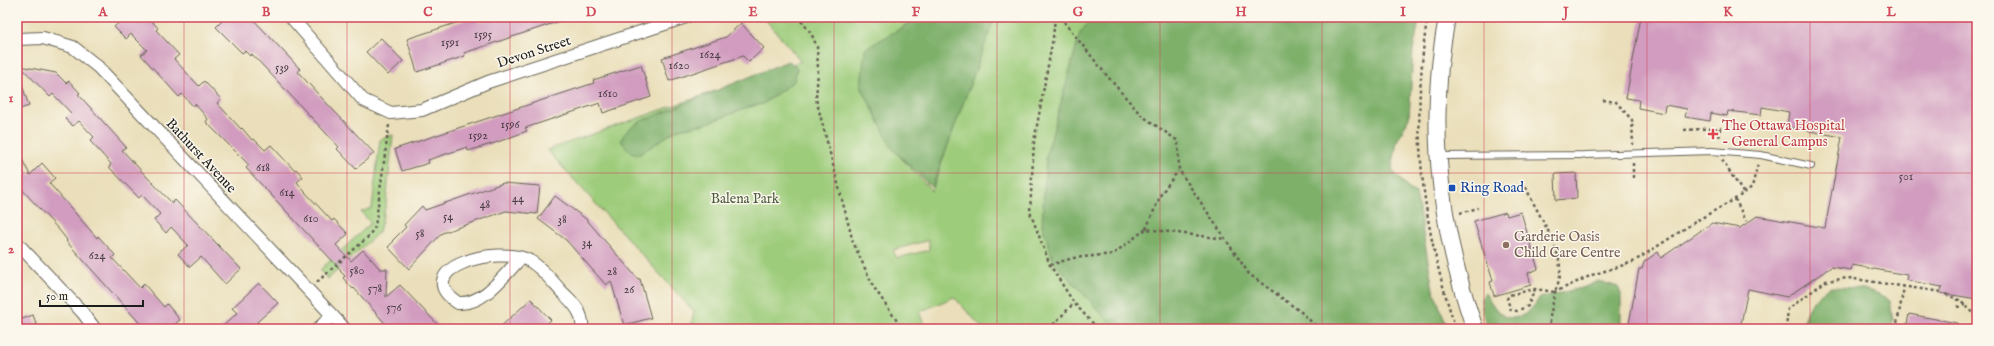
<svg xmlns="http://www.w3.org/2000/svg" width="1994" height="346" viewBox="0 0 1994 346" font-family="'IM FELL English',serif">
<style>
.green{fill:#9dcc7a;stroke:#5c744b;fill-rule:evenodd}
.forest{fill:#7eb06a;stroke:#4d6643}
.building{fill:#d19cbf}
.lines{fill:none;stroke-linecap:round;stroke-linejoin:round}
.service-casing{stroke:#646053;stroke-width:8}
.minor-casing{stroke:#646053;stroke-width:14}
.tertiary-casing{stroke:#646053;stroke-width:18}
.path{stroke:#646053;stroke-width:2.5;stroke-dasharray:3 3;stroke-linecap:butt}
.service{stroke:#fff;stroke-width:6}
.minor{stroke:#fff;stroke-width:12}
.tertiary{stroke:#fff;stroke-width:16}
.grid{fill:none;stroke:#d1495b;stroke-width:1;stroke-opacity:0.55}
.health-dot{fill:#e0444e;stroke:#fbf7ec;stroke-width:1.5}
.transit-dot{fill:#1a4fb4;stroke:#fbf7ec;stroke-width:1.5}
.education-dot{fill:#8d6e63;stroke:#fbf7ec;stroke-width:1.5}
.labels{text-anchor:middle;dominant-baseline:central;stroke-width:3;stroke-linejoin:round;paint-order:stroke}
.number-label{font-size:12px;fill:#493c45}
.street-label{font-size:14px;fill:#1c1c1c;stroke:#fbf7ec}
.health-label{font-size:14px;fill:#be3a42;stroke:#fbf7ec;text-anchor:start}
.transit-label{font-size:14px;fill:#164399;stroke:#fbf7ec;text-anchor:start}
.park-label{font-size:14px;fill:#495a3d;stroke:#fbf7ec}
.education-label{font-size:14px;fill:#785e54;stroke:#fbf7ec;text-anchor:start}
.neatline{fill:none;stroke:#d1495b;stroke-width:1.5}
.grid-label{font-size:13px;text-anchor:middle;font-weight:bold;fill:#d1495b}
</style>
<rect width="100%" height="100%" fill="#fbf7ec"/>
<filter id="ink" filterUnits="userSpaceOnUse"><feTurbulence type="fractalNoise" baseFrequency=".025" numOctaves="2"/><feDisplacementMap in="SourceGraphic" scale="8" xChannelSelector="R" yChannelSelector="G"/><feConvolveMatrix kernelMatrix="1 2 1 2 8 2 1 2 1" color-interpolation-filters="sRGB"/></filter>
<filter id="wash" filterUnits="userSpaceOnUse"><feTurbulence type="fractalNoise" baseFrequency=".012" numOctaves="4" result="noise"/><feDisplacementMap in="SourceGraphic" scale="16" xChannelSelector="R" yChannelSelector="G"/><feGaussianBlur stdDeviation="0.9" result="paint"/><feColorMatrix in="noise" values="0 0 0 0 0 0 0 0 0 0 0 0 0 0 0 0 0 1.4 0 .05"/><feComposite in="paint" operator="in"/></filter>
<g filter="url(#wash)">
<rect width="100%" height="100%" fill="#eadfba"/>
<g class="green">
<path d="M763,17h164l-35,131 40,43 60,-174h103l26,312h-138l-29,-32 -35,15 7,17h-42l-1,-2 -4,2h-189l4,-17 -147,-162 254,-89zM929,240v10l-32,8 -4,-8z"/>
<path d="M393,135l-7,69 -7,28 -51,47 -8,-9 51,-47 -10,-11 11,-4 8,-69z"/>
</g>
<g class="forest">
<path d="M920,17h75l-63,171 -40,-40 -31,-62 4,-37z"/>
<path d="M1093,17h327l-7,33 -4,68 -12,23 -5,29 17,19 7,4 17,96 15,40h-332l-62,-67 -12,-37 4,-68 34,-124z"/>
<path d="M788,61l5,3 4,5 -3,12 -31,23 -14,3 -44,17 -27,5 -38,25c-11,0 -14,-6 -19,-14 4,-10 18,-20 29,-22z"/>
<path d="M1598,281l20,6 3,7v35h-132l-6,-15 -2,-15 4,-6c5,7 13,22 21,24 16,4 27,-8 33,-19l46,-11z"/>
<path d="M1830,287c24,1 40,-1 60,14l3,20 -3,8h-89c5,-21 10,-30 29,-42z"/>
</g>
<g id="blocks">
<g class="building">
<path d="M125,17h23l10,11 -2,2 23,25 -5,4 25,27 5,-5 17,18 -4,4 24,26 1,-1 10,12 2,-1 11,11 6,-5 23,25 2,-1 7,8 -6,5 8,10 27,29 2,-2 14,15 -12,11 15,16 12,-11 17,19h7l-1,28 14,-12 42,44h-52l-36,-41 -1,1 -10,-11 2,-2 -5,-5 1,-1 -95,-102 3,-3 -43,-43 2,-3 -13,-15 -2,2 -11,-12 -3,3 -38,-42 6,-5 -16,-16 -5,5 -12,-12z"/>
<path d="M226,17h25l49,52 -2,3 21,23 55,58 -18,16 -19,-20 2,-2 -87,-93 -2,2 -5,-5 -3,2 -26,-26z"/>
<path d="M474,17h5l1,5 13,-4 1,3 13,-4h58l1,2 -102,34 1,3 -48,16 -10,-33z"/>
<path d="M1641,17h336v282l-37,-6 2,-6 -36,-7 1,-5 -55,-10 -1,5 -20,-3 -44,30 -39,-8 -8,40h-112l11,-60h3l2,-7 14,-10 3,6 51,-35 28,5 17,-12 68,12 17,-91 -55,-10 2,-15 -27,-5 -1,8 -33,-4 -1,5 -16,-3 -1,8 -25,-4 2,-8 -22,-4 -1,8 -26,-5 1,-8 -13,-2z"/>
<path d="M741,23l23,25 -15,14 -6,-6 -74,25 -7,-23 64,-21z"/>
<path d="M381,38l22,23 -15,14 -22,-23z"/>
<path d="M641,65l10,32 -48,16 -3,-10 -75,25 2,3 -32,12 -27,8 -1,-4 -39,13 1,3 -27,8 -7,-22 199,-66 -1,-3z"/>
<path d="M20,66l36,7 10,10 3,-2 11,12 -2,1 48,53 -4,3 25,27 25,26 3,-3 66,69 -16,15 -24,-27 -11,10 -12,-13 10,-9 -17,-18 -5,6 -12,-13 6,-6 -18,-19 -3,3 -30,-31 2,-3 -21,-23 4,-4 -15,-16 -6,5 -8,-7 6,-6 -18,-19 -3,3z"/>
<path d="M19,76l10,30 -12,4v-33z"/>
<path d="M17,149l13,26 12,-12 13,15 -6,5 48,55 1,-2 17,19 -3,3 28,30 4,-4 20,23 3,-3 13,16 -11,9h-24l-79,-88 1,-1 -7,-9 -43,-47z"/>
<path d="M1576,173l1,25 -21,2 -1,-26z"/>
<path d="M503,183l37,3 -3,28 -31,-3 -64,22 -33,36 -21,-22 5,-5 -1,-1 14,-14 -2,-2 18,-19 3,4z"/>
<path d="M555,196l31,23 52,60h2l11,39 -27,7 -13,-44 -5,4 -40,-45 -28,-21z"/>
<path d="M1506,212l1,4 14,-4 17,57 -10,4 3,12 -37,11 -4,-14 3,-1 -19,-60z"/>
<path d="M259,283l19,20 -21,19 7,7h-44l17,-16 -5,-5z"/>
<path d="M531,299l20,21 -11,9h-42z"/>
<path d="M1909,314l48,9 -1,6h-50z"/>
<path d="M33,315l5,14h-21v-8z"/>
</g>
</g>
</g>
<g filter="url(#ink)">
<use href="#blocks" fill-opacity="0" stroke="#646053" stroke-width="1"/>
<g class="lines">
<g class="service-casing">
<path id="service" d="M1440,156l145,-1 127,-4 49,4 50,11"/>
</g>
<g class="minor-casing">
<g id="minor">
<path d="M291,17l72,83 28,13 31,-3 66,-28 198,-65"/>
<path d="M17,39l26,-1 30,9 25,20 247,262"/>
<path d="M17,243l66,70 12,16"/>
<path d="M520,259c-16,16 -36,46 -62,44 -51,-34 40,-59 72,-42 12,7 22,20 31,30 11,11 23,21 21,38"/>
<path d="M318,329l14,-13"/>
</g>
</g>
<g class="tertiary-casing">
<path id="tertiary" d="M1447,17c-20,106 -8,210 28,312"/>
</g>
<g class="path">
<path d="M797,17l4,4 5,-4"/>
<path d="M1055,17l-2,21 -19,104 -4,70 20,53 24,38 24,26"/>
<path d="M1060,17l48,60 33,38 37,26 1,29 70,104 52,38 18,17"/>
<path d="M1428,17c-5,24 -6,49 -8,73 -4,82 10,161 36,239"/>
<path d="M801,21l10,12 6,14 1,24 -2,28 37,143 20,44 28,41"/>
<path d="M1603,100l13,2 16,18 1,25"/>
<path d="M1684,130l36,-2 -1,11"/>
<path d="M1722,160l22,34"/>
<path d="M1633,163v18"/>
<path d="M1526,187c10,26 36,59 34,87 0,5 -3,12 -5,18l-20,-3 -26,6 -2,4 4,11 6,1 11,-5 7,-17"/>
<path d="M1735,199l11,22"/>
<path d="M1460,213l18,-5"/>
<path d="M1146,229l15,-35 17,-23"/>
<path d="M1050,265l23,-7 40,-4 33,-25 79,10"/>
<path d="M317,282l50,-44 8,-11 14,-102"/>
<path d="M1946,294l13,6 18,16"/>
<path d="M1957,307l8,-2"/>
<path d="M1049,329l25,-26"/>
<path d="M1550,329v-12l5,-25 37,-17 41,-13 65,-42 39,-22 15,-11 6,-24"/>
<path d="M1786,329l2,-20 38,-28 22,-3 93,14"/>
<path d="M1896,329l8,-42"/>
</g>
<use href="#service" class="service"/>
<use href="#minor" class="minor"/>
<use href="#tertiary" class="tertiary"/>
</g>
</g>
<path class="grid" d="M184,17v312M347,17v312M510,17v312M672,17v312M834,17v312M997,17v312M1160,17v312M1322,17v312M1484,17v312M1647,17v312M1810,17v312M17,173h1960"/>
<path class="health-dot" d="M1711 128h4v4h4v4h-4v4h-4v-4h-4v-4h4z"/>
<rect class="transit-dot" x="1448" y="184" width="8" height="8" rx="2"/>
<circle class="education-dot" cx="1506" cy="245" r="4"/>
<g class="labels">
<g class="number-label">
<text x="483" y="34">1595</text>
<text x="450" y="42">1591</text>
<text x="710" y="54">1624</text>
<text x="679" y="65">1620</text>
<text x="282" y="67">539</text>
<text x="608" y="93">1610</text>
<text x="510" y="124">1596</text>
<text x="478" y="135">1592</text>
<text x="263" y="167">618</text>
<text x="1906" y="176">501</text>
<text x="287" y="192">614</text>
<text x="518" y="198">44</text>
<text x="485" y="204">48</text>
<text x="448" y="216">54</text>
<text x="311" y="218">610</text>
<text x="562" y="219">38</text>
<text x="420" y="233">58</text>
<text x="587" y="242">34</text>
<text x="97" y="255">624</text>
<text x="357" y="270">580</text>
<text x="612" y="271">28</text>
<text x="375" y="288">578</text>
<text x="629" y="289">26</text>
<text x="394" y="307">576</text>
</g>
<g class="street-label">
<text transform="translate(534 52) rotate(-18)">Devon Street</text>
<text transform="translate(201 156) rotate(47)">Bathurst Avenue</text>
</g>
<g class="health-label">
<text x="1722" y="126">The Ottawa Hospital<tspan x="1722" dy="16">- General Campus</tspan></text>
</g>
<g class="transit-label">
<text x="1460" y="188">Ring Road</text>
</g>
<g class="park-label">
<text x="745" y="199">Balena Park</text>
</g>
<g class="education-label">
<text x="1514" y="237">Garderie Oasis<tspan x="1514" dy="16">Child Care Centre</tspan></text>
</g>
</g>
<rect width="1994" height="346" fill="none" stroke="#fbf7ec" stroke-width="44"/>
<path d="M40 300v6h103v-6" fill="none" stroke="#1c1c1c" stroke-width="2"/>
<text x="46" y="300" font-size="12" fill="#1c1c1c" stroke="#fbf7ec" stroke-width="3" paint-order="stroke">50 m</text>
<rect x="22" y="22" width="1950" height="302" class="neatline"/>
<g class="grid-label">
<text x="103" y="16">A</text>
<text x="266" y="16">B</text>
<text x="428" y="16">C</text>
<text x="591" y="16">D</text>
<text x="753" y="16">E</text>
<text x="916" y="16">F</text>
<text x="1078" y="16">G</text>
<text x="1241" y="16">H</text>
<text x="1403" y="16">I</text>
<text x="1566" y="16">J</text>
<text x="1728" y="16">K</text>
<text x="1891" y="16">L</text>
<text x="11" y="102">1</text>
<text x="11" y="253">2</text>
</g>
</svg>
